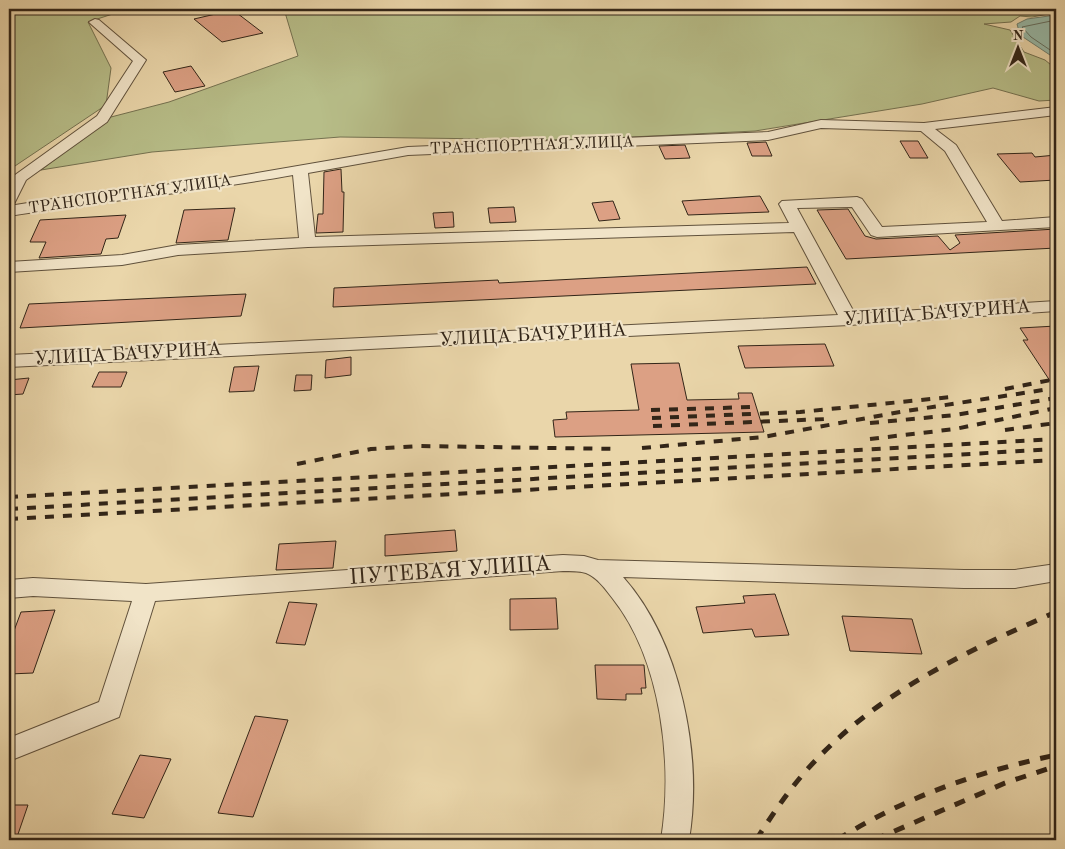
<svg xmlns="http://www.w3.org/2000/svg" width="1065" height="849" viewBox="0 0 1065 849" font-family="'Old Standard TT',serif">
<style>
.green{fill:#b7bd88;stroke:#747150}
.water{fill:#98b9a7;stroke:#6f7e6e}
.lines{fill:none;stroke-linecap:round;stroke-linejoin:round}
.shore{stroke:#656f60;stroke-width:1}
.building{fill:#dca084;stroke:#322518}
.minor-casing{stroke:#60513c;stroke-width:2}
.minor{fill:#f1e4c8;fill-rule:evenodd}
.rail-far1{stroke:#322518;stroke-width:4;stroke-dasharray:9 9;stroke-linecap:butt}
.rail{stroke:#322518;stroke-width:5;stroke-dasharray:11 11;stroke-linecap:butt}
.labels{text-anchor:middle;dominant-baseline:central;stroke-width:4.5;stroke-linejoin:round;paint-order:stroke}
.far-street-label{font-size:16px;fill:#322518;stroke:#f1e4c8}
.street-label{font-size:19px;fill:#322518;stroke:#f1e4c8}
.near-street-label{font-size:22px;fill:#322518;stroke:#f1e4c8}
</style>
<rect width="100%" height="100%" fill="#ead6aa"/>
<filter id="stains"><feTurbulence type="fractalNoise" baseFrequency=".004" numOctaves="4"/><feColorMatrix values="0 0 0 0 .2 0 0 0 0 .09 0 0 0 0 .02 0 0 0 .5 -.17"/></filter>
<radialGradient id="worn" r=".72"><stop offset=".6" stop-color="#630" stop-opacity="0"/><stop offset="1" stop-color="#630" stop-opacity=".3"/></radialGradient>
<g class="green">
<path d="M9,9h119l-40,13 23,46 -5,37 -97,65z"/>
<path d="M284,9h761l10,4 -23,4 -12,-1 -9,6 -27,2 26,6 14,22 21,8 11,9v31l-17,1 -46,-13 -71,16 -167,27 -186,9 -229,-3 -188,15 -111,18 70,-53 58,-15 129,-46z"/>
</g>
<path class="water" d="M1056,15v44l-36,-24 -3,-11 10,-5z"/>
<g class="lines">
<path class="shore" d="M1056,20l-34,7 9,10 25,17"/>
</g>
<g class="building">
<path d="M233,10l30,23 -41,9 -28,-23z"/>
<path d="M191,66l14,20 -30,6 -12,-20z"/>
<path d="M900,141h18l10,17h-18z"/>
<path d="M766,142l6,14h-20l-5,-13z"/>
<path d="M685,145l5,13 -25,1 -6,-13z"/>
<path d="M1032,153l3,4 21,-2v25l-36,2 -23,-28z"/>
<path d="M341,169l1,23h2l-1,40 -27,1 2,-19h5l1,-42z"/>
<path d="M760,196l9,16 -81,3 -6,-14z"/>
<path d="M613,201l7,18 -21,2 -7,-18z"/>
<path d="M514,207l2,15 -26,1 -2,-15z"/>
<path d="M235,208l-7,32 -52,3 8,-33z"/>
<path d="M848,209l17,27 11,3 62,-3 12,14 10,-7 -5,-8 101,-6v19l-210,11 -29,-49z"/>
<path d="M453,212l1,15 -19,1 -2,-15z"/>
<path d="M126,215l-8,23 -12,1 -5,15 -62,4 7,-16h-16l10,-22z"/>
<path d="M807,267l9,17 -483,23 1,-19 164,-8 1,3z"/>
<path d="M246,294l-5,22 -221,12 9,-24z"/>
<path d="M1056,326v64l-33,-50h5l-8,-12z"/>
<path d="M825,344l9,22 -89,2 -7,-22z"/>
<path d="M351,357v18l-26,3 1,-18z"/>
<path d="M679,363l8,37 52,-1 -1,-6h14l12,39 -209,5 -2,-17 14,-1 -1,-7 73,-2 -8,-46z"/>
<path d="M259,366l-5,25 -25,1 5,-25z"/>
<path d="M99,372h28l-6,15h-29z"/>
<path d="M296,375h16l-1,15 -17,1z"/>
<path d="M29,378l-6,16 -14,1v-15z"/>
<path d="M455,530l2,21 -72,5v-21z"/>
<path d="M336,541l-3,27 -57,2 3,-26z"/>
<path d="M775,594l14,41 -34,2 -3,-8 -49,4 -7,-26 49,-4 -2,-7z"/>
<path d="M556,598l2,31 -48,1v-31z"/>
<path d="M289,602l28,2 -12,41 -29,-2z"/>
<path d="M55,610l-22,63 -24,1v-30l12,-32z"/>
<path d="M842,616l70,3 10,35 -72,-3z"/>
<path d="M595,665h49l2,23h-5l1,6h-16v6l-29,-1z"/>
<path d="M255,716l33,4 -35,97 -35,-4z"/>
<path d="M140,755l31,4 -27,59 -32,-4z"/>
<path d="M9,805h19l-12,35h-7z"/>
</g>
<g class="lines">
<g class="minor-casing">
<g id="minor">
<path d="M95,19l4,1 47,40 -39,62 -81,58 -12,24 -5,2v-20l6,-11 82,-59 36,-55 -42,-37 -2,-2z"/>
<path d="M1056,107v8l-121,14 21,16 46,76 54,-4v10l-179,10 -6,-2 -19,-28 -55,1 58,106 201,-13v10l-207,14 -840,42v-12l829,-40 -44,-83 -486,15 -130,8 -56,10 -113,7v-10l113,-7 56,-10 121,-7 -6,-63c-94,17 -189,26 -284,41v-10l88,-14 131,-14 180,-31 360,-15 53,-12 103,3zM821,128l100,3 24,20 42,71 -105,5 -20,-28 -5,-2 -75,4 -3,3 10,19 -474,14 -7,-64 100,-18 360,-15z"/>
<path d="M563,555l21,1 14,4 366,10h51l41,-6v17l-41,7h-51l-341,-11c58,65 80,179 66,263h-28c12,-75 1,-179 -48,-241 -7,-9 -16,-22 -27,-26 -7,-2 -16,-2 -23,-2l-408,30 -36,116 -110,44v-23l90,-36 33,-101 -99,-5 -24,2v-18l24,-2 113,6z"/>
</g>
</g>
<use href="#minor" class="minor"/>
<g class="rail-far1">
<path d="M1005,389l51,-10"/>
<path d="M651,410l102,-3"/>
<path d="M652,418l148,-6 151,-15"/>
<path d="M870,423l85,-8 101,-17"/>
<path d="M653,426l174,-7"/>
<path d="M1005,430l51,-7"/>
<path d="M870,439l85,-10 101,-21"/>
<path d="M642,448l121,-11 137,-25 156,-24"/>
<path d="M297,464l74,-15 48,-3 200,3"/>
<path d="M9,497l1047,-58"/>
<path d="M9,509l1047,-60"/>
<path d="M9,519l1047,-59"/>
</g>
<g class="rail">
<path d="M756,840c18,-28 36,-55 59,-79 66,-70 154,-111 241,-149"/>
<path d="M837,840c68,-43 140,-68 219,-85"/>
<path d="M874,840l131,-57 51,-17"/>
</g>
</g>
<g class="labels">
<g class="far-street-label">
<text transform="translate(532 146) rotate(-2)">ТРАНСПОРТНАЯ УЛИЦА</text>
<text transform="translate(130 195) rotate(-8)">ТРАНСПОРТНАЯ УЛИЦА</text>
</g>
<g class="street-label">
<text transform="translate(937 314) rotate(-4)">УЛИЦА БАЧУРИНА</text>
<text transform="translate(533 336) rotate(-3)">УЛИЦА БАЧУРИНА</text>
<text transform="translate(128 355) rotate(-3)">УЛИЦА БАЧУРИНА</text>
</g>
<g class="near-street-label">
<text transform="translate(450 571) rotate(-4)">ПУТЕВАЯ УЛИЦА</text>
</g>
</g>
<rect width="1065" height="849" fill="none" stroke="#ead6aa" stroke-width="30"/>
<rect x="10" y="10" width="1045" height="829" fill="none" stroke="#322518" stroke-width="2.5"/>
<rect x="15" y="15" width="1035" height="819" fill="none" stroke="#322518"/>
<g transform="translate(1018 48)" stroke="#f1e4c8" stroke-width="4" paint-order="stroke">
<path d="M0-4L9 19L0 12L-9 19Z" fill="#322518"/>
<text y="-8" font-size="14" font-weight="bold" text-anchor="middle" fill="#322518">N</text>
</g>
<rect width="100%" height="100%" filter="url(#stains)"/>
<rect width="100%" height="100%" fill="url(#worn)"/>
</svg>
